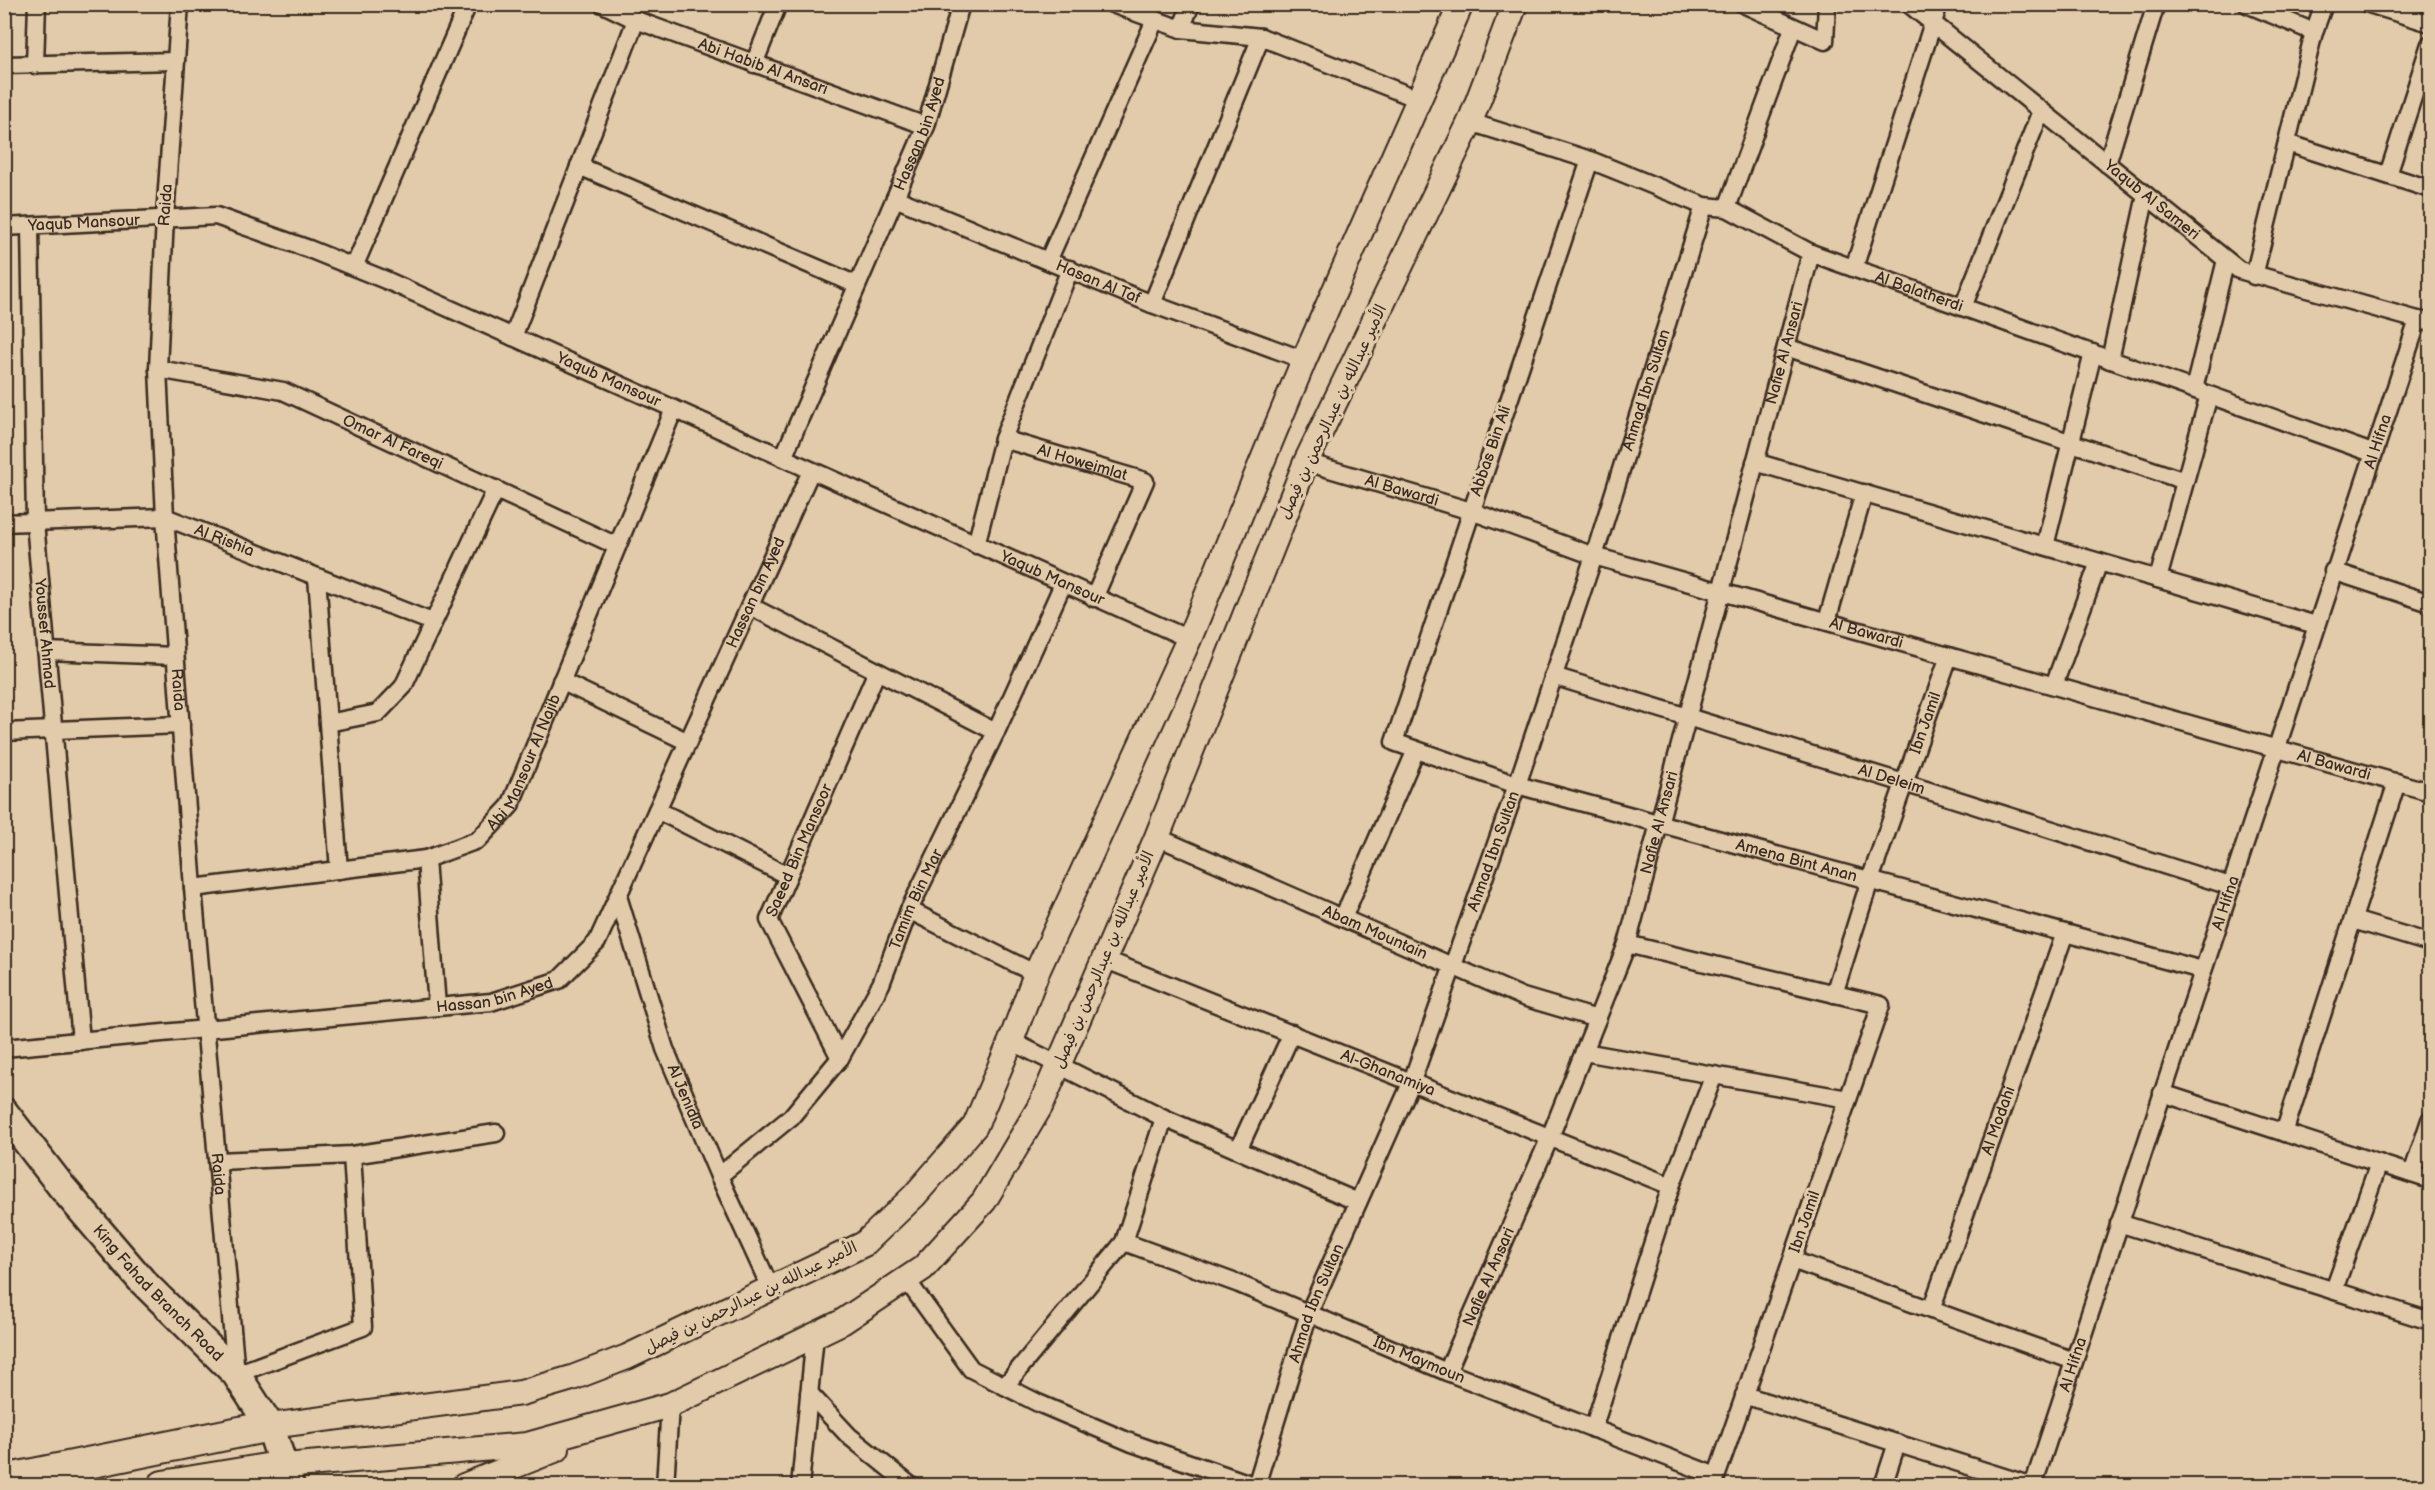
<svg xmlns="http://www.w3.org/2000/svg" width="2435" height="1490" viewBox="0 0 2435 1490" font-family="'Balsamiq Sans','Playpen Sans Arabic',sans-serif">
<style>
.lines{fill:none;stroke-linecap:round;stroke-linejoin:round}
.minor-casing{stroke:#3b2a1e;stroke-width:21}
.secondary-casing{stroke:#3b2a1e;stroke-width:28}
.primary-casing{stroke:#3b2a1e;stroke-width:32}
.motorway-casing{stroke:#3b2a1e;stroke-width:34}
.minor{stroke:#e2cbab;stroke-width:16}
.secondary{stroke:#e2cbab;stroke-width:24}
.primary{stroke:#e2cbab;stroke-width:27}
.motorway{stroke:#e2cbab;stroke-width:30}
.labels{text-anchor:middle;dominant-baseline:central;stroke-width:6;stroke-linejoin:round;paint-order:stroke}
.street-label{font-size:16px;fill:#3b2a1e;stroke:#e2cbab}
</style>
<rect width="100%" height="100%" fill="#e2cbab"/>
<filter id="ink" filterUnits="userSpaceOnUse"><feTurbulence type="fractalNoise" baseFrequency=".0167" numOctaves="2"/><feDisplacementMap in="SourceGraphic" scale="12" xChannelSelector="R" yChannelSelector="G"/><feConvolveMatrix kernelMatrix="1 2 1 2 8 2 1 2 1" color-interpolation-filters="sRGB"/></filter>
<g filter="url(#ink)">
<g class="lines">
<g class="minor-casing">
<g id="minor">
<path id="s1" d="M180,4l-15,213 -7,152 7,148 28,371 43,486 127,-47 -11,-172"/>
<path id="s2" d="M603,4l33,16 290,106"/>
<path d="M1112,4l69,25 80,8 157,62"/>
<path d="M1743,4l82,37 2,-37"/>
<path id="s3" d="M1909,4l330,266 179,50 12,2"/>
<path d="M2247,4l67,28"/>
<path d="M2369,4l61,19"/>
<path d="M1181,29l10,-25"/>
<path d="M754,64l24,-60"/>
<path d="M4,65l172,-4"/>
<path d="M35,65l2,-61"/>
<path id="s4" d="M1470,122l120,38 114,46 23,2 84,45 561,200"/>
<path d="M2287,143l143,46"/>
<path id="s5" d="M1590,160l-196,582 123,43 685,185"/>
<path d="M2107,164l49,-160"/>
<path d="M579,166l278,119"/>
<path d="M2388,175l42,-131"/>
<path id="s6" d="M895,198l257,106 152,56"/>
<path d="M1727,208l66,-180"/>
<path id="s7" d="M30,226l5,296 46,519"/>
<path id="s8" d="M4,227l212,-11 93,33 79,32 801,358"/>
<path d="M1048,261l107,-241"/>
<path d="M354,267l114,-263"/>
<path d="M1854,268l85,-264"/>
<path d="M2254,276l60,-244 10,-28"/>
<path d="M1152,304l109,-267"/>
<path d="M1963,307l78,-196"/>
<path d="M513,337l123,-317"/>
<path d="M1786,347l399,134"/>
<path d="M2110,360l36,-165"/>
<path id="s9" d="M158,369l125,22 334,155"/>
<path d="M2194,389l32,-129"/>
<path d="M1003,439l67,-170"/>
<path id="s10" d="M783,458l143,-332 35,-122"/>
<path id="s11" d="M1306,462l165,49 123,45 836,236"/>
<path d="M1755,462l561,163"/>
<path id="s12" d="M4,523l161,-6 267,105"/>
<path id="s13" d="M976,545l27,-106 142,42 -51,117"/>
<path d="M2045,546l48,-193"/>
<path d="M2333,571l97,32"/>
<path d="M317,577l22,293"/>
<path d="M2158,579l51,-184"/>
<path d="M750,606l246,126"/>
<path d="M1827,621l37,-128"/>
<path d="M46,651l129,5"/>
<path id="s14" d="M1553,676l351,107 326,103"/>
<path d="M561,681l127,61"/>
<path d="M2054,685l45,-123"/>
<path d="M328,723l50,-10 25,-26 93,-198"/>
<path d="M4,732l177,-7"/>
<path d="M657,810l131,66"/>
<path id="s15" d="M1157,837l366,160 74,22"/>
<path d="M426,859l11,148"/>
<path id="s16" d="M193,888l233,-29 52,-19 32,-34 164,-397"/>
<path id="s17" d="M618,896l47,153 54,127 52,113"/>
<path d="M909,910l127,64"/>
<path d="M1343,918l73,-168"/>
<path d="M2353,920l77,23"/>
<path d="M1627,944l254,61 -168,481"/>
<path id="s18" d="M1104,959l567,227"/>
<path id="s19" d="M1834,994l36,-114 79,-224"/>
<path d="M1011,1041l153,77 194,84"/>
<path id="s20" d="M4,1048l487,-46 68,-22 38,-38 214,-471"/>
<path d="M1584,1052l264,47"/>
<path id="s21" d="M840,1058l-71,-138 108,-249"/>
<path d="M2162,1093l268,87"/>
<path d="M2284,1133l113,-351"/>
<path d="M1238,1150l54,-117"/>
<path d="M218,1161l134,-6 144,-22"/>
<path d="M2412,1174l18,-54"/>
<path id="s22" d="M719,1176l72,-59 49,-59 41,-74 28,-74 87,-178 67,-148"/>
<path d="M2119,1223l311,98"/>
<path id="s23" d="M1124,1242l115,42 208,88 269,104"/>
<path d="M1792,1260l282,101"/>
<path id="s24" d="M906,1279l65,90 67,34 94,40 124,43 53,-173 103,-232 105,-296 77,-229 110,-350"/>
<path d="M2334,1290l45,-127"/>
<path id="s25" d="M1931,1310l134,-377"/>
<path id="s26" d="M1447,1372l103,-235 77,-193 184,-691"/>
<path d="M1005,1386l119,-144 40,-124"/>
<path d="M809,1393l40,43 62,50"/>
<path d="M1744,1395l288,91"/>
<path d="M1593,1429l78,-243 43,-111"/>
<path d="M665,1486l5,-81"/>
<path d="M800,1486l15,-151"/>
<path d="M1883,1486l14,-43"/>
<path id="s27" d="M2033,1486l385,-1166"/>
</g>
</g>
<g class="secondary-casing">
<g id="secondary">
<path d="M270,1426l251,-33 51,-15 55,-21 237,-113 50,-48 61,-70 36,-85 25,-67 153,-335 115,-279 157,-356"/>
<path d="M285,1466l242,-21 143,-40 172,-83 81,-54 61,-67 57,-96 116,-268 149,-375 164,-340 45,-118"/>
<path d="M464,1486l93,-37"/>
</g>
</g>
<g class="primary-casing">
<g id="primary">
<path id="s28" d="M4,1112l57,74 81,95 94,93 34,52 20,60"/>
</g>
</g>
<g class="motorway-casing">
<g id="motorway">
<path d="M4,1480l266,-54"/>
<path d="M163,1486l122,-20"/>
</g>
</g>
<use href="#minor" class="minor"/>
<use href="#secondary" class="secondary"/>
<use href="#primary" class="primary"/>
<use href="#motorway" class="motorway"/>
</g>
</g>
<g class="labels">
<g class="street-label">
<text stroke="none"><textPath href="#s2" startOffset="172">Abi Habib Al Ansari</textPath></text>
<text stroke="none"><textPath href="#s10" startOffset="352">Hassan bin Ayed</textPath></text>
<text stroke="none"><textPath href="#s3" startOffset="312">Yaqub Al Sameri</textPath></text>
<text transform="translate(166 205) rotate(-86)">Raida</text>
<text stroke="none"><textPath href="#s8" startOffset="80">Yaqub Mansour</textPath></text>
<text stroke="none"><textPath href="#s6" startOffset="220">Hasan Al Taf</textPath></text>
<text stroke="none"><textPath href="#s4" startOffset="482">Al Balatherdi</textPath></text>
<text stroke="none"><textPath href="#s26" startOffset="1076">Nafie Al Ansari</textPath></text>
<text stroke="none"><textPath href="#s8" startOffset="638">Yaqub Mansour</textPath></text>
<text stroke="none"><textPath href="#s24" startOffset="1584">Ahmad Ibn Sultan</textPath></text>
<text transform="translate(1333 412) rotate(-65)">الأمير عبدالله بن عبدالرحمن بن فيصل</text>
<text stroke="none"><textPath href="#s27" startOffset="1100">Al Hifna</textPath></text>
<text stroke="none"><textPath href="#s9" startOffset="248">Omar Al Fareqi</textPath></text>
<text transform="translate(1491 451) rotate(-71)">Abbas Bin Ali</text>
<text stroke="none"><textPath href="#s13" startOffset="192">Al Howeimlat</textPath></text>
<text stroke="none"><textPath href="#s11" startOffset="100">Al Bawardi</textPath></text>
<text stroke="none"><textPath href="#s12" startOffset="225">Al Rishia</textPath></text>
<text stroke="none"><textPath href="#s8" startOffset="1124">Yaqub Mansour</textPath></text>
<text stroke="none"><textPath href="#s20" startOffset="998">Hassan bin Ayed</textPath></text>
<text stroke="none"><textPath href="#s11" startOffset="586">Al Bawardi</textPath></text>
<text stroke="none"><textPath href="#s7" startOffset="408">Youssef Ahmad</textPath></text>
<text stroke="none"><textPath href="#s1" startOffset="687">Raida</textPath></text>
<text stroke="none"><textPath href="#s19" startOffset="286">Ibn Jamil</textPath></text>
<text stroke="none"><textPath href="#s16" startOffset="382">Abi Mansour Al Najib</textPath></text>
<text stroke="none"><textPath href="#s11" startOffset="1072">Al Bawardi</textPath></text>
<text stroke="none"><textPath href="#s14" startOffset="354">Al Deleim</textPath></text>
<text stroke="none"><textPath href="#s26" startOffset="590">Nafie Al Ansari</textPath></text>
<text stroke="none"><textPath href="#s21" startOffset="231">Saeed Bin Mansoor</textPath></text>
<text stroke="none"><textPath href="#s24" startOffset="1098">Ahmad Ibn Sultan</textPath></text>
<text stroke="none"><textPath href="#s5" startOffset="1034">Amena Bint Anan</textPath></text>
<text stroke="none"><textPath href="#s22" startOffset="346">Tamim Bin Mar</textPath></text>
<text stroke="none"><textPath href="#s27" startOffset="614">Al Hifna</textPath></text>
<text stroke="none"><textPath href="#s15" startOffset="238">Abam Mountain</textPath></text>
<text transform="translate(1104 960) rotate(-67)">الأمير عبدالله بن عبدالرحمن بن فيصل</text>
<text stroke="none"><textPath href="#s20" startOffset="494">Hassan bin Ayed</textPath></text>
<text stroke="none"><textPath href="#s18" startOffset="306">Al-Ghanamiya</textPath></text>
<text stroke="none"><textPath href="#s17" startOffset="212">Al Jenidla</textPath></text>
<text stroke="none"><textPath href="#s25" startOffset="201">Al Modahi</textPath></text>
<text stroke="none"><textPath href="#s1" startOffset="1173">Raida</textPath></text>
<text transform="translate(1805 1222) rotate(-71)">Ibn Jamil</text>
<text stroke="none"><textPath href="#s26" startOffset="104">Nafie Al Ansari</textPath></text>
<text stroke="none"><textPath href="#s28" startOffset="238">King Fahad Branch Road</textPath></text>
<text transform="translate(751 1298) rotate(-26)">الأمير عبدالله بن عبدالرحمن بن فيصل</text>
<text stroke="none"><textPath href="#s24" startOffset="612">Ahmad Ibn Sultan</textPath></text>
<text stroke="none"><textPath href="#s23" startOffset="318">Ibn Maymoun</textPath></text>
<text stroke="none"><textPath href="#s27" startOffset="128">Al Hifna</textPath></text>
</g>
</g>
<rect width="2435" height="1490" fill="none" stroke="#e2cbab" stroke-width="24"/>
<rect x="12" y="12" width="2411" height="1466" fill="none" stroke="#3b2a1e" stroke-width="2" filter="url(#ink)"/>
</svg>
